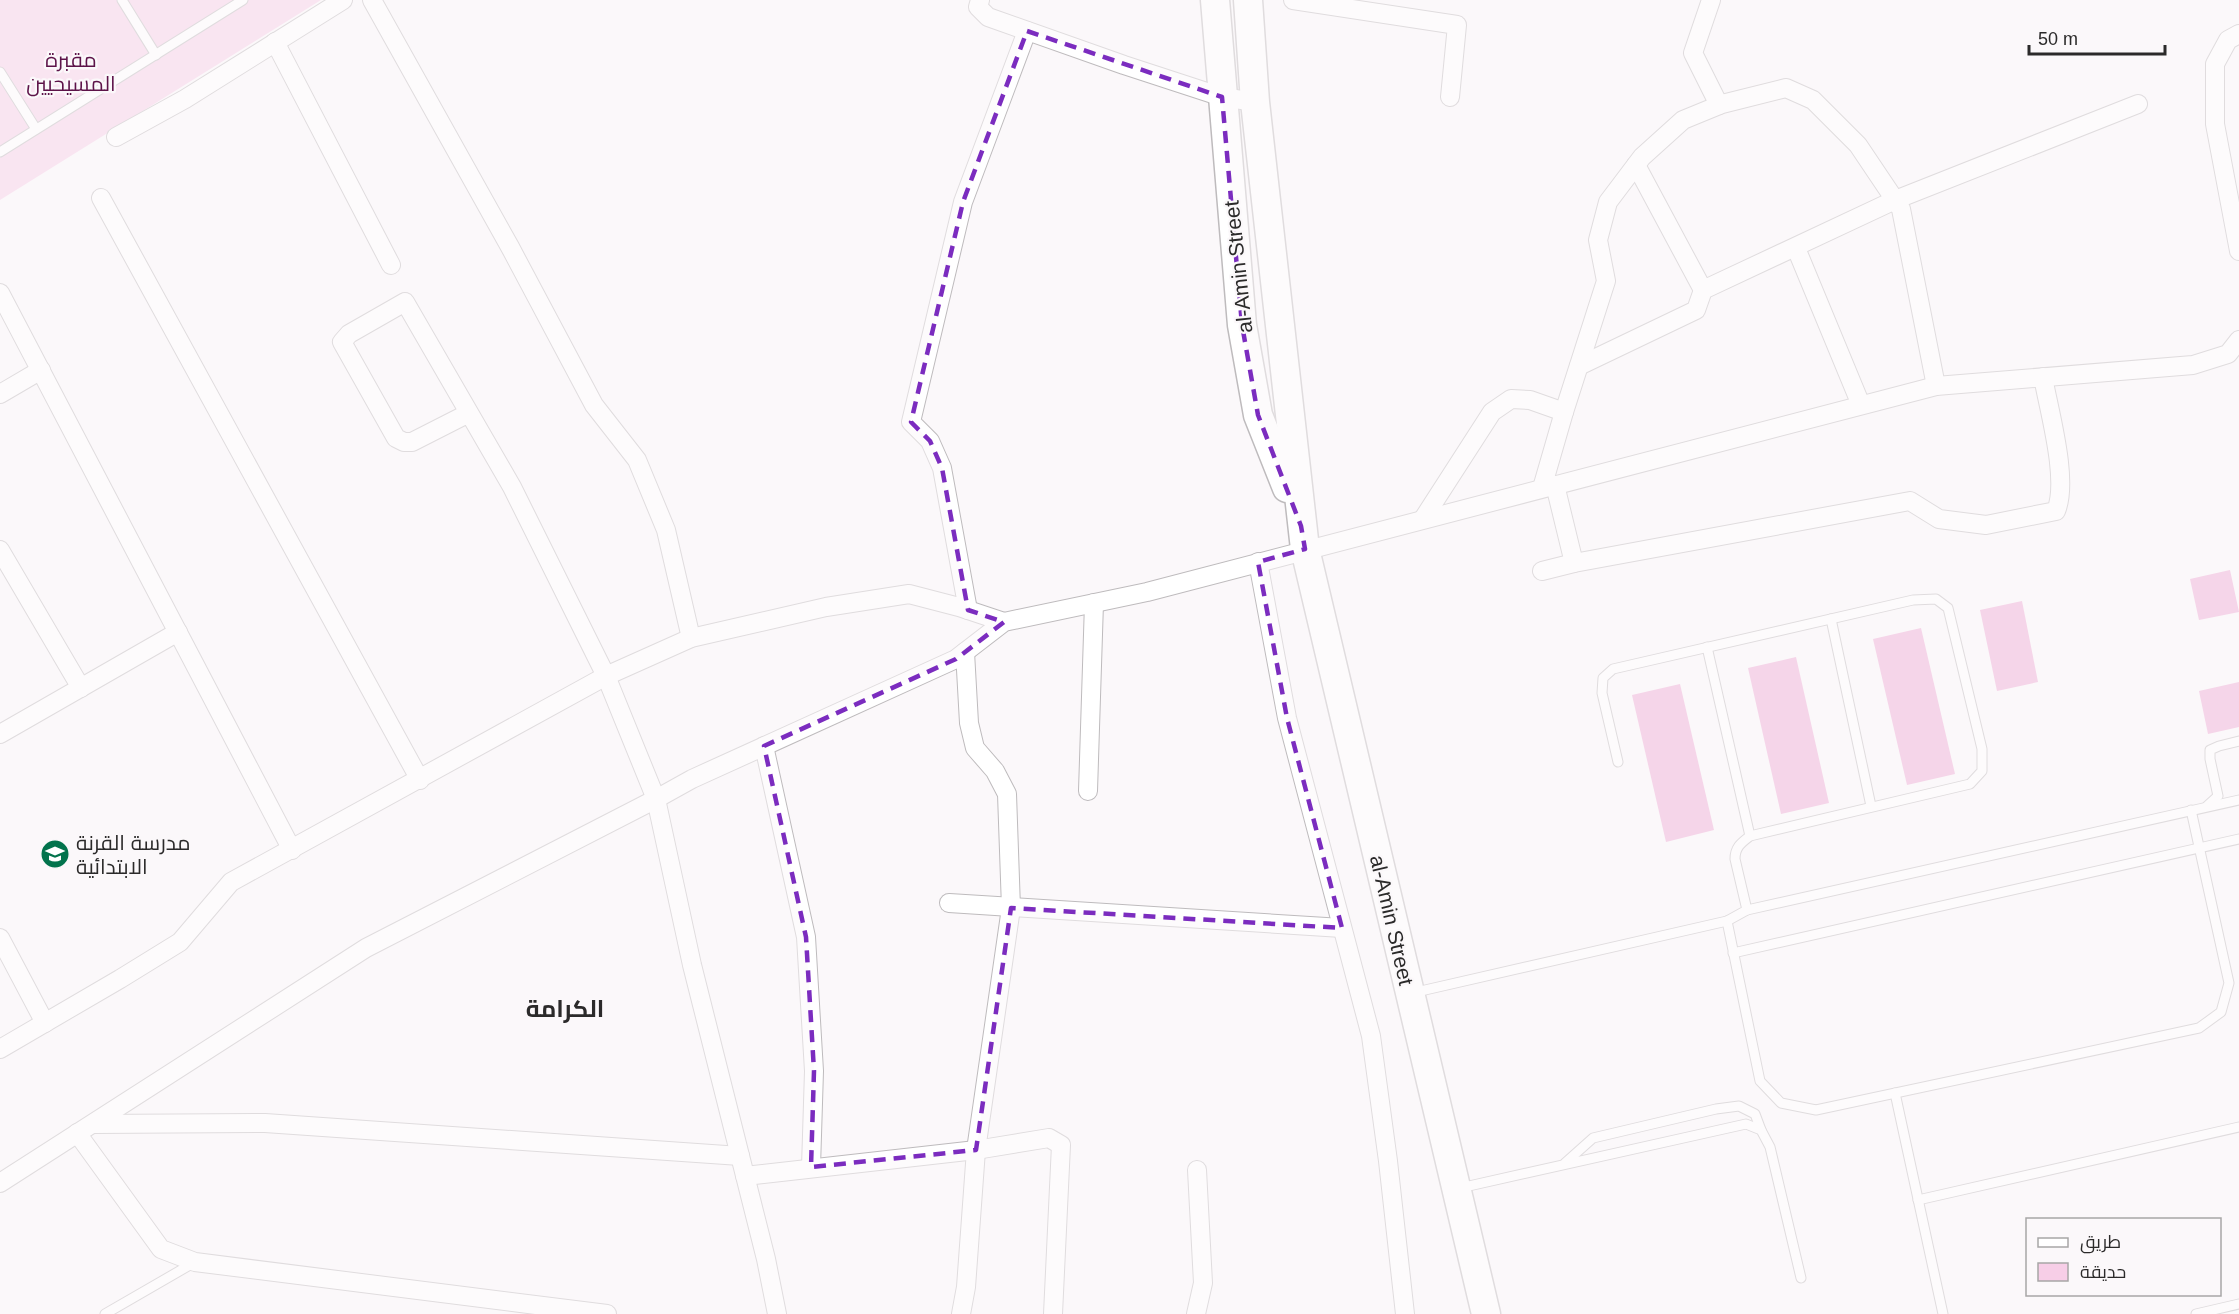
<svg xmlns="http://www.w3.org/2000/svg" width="2239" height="1314" viewBox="0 0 2239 1314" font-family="Helvetica,Cairo,sans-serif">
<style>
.green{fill:#f7cee7}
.building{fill:#edabd4}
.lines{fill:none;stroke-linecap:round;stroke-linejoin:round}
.lane-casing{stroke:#bebbbd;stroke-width:11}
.street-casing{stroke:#bebbbd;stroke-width:20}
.primary-casing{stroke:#bebbbd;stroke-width:31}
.lane{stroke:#fff;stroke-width:9}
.street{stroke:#fff;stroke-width:18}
.primary{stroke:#fff;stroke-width:28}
.marked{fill:none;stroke:#7b2cbf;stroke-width:4.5;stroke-dasharray:12 8;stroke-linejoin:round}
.labels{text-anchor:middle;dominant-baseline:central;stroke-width:4.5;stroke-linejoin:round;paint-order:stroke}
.park-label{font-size:21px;fill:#5d1349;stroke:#fbf8fa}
.street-label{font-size:21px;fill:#2b2a2a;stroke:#fbf8fa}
.poi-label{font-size:21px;fill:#2b2a2a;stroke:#fbf8fa;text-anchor:start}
.quarter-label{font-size:24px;font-weight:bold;fill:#2b2a2a;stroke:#fbf8fa}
</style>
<rect width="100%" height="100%" fill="#fbf8fa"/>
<path class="green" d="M0,0h321l-321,200z"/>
<g class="building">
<path d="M2230,570l9,42 -40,8 -9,-41z"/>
<path d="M2022,601l16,81 -41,9 -17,-81z"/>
<path d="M1921,628l34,146 -48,11 -34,-146z"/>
<path d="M1796,657l33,146 -48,11 -33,-146z"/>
<path d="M2239,682v45l-31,7 -9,-43z"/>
<path d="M1680,684l34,146 -48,12 -34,-147z"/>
</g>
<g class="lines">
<g class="lane-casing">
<g id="lane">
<path d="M122,0l34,55"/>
<path d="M0,72l36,57"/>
<path d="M0,152l243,-152"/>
<path d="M1831,619l40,187"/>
<path d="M1707,647l43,189"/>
<path d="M2207,806l11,-10 -8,-37v-9l9,-4 20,-5"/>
<path d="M1747,910l492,-110"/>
<path d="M1727,921l33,160 21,22 35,7 383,-82 22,-16 8,-29 -38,-173"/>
<path d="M1733,953l506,-114"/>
<path d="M1412,993l315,-72 20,-11 -12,-51c0,-12 6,-16 15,-23l220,-52 12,-13v-22l-34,-141 -12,-9 -23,1 -300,69 -10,9 -1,15 16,69"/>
<path d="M1895,1093l48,221"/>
<path d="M1565,1163l28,-25 123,-29 23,-3 16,8 6,16"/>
<path d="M1460,1188l286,-64 15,6 9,17 31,131"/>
<path d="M1918,1200l321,-73"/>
<path d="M105,1314l90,-52"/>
<path d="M2196,1314l43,-10"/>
</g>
</g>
<g class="street-casing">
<g id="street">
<path d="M372,0l138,247 84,158 43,55 29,70 25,108"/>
<path d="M980,0l-2,7 10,10 136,48 98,32 33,5"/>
<path d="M1293,0l164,25 -7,72"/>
<path d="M1711,0l-18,53 26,52"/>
<path d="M2239,34l-11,6 -13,24v60l24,127"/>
<path d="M275,42l116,223"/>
<path d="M116,137l69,-38 158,-99"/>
<path d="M1636,165l67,125"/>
<path d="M101,198l319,582"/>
<path d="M1796,248l65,157"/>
<path d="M0,293l292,557"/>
<path d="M1579,366l117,-56 7,-20 192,-90 243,-96"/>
<path d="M0,394l41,-24"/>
<path d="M469,413l-57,29h-8l-8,-4 -54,-96 7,-8 56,-32 107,185 94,189 50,123 36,166 74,294 11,55"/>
<path d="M1555,485l19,78"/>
<path d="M1542,488l22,-76 42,-131 -8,-41 10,-38 34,-45 41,-37 39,-16 64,-16 27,12 45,45 43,64 35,177"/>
<path d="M1423,519l69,-107 19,-13 19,1 34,12"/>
<path d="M0,550l81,138"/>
<path d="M1258,562l29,156 84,318 17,125 17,153"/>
<path d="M1542,571l32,-8 336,-62 29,18 47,6 70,-14c13,-31 -7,-100 -13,-134"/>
<path d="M968,610l-26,-142 -12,-27 -19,-19 52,-220 64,-171"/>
<path d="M0,734l178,-102"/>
<path d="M764,746l42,191 8,134 -3,96"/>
<path d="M1088,791l6,-188"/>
<path d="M949,903l393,25"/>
<path d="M0,938l45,85"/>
<path d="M0,1049l120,-70 60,-37 51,-60 375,-206 85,-38 135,-31 83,-13 50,13 45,15"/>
<path d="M93,1124l172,-1 475,33"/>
<path d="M77,1133l84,116 34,13 412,52"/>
<path d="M745,1176l231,-26 73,-12 12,7 -8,169"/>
<path d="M0,1183l366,-235 290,-149 36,-20 264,-120 48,-37 143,-30 789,-206 257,-21 35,-11 11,-14"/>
<path d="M961,1314l5,-27 10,-137 35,-242 -4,-114 -12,-23 -20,-23 -6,-25 -4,-71"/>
<path d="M1196,1314l7,-31 -6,-113"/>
</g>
</g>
<g class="primary-casing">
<g id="primary">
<path d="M1215,0l27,325 16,90 29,73"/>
<path d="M1248,0l7,102 50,447 181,765"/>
</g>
</g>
<use href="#lane" class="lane"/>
<use href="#street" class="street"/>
<use href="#primary" class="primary"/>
</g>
<path d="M0 0H2239V1314H0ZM1027,31l195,66 20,228 16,90 43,111 4,23 -47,13 29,156 55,210 -331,-20 -35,242 -165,17 3,-96 -8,-134 -42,-191 192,-87 48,-37 -36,-12 -26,-142 -12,-27 -19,-19 52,-220z" fill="#fbf8fa" fill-opacity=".55" fill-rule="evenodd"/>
<path class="marked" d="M1027,31l195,66 20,228 16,90 43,111 4,23 -47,13 29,156 55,210 -331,-20 -35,242 -165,17 3,-96 -8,-134 -42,-191 192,-87 48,-37 -36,-12 -26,-142 -12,-27 -19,-19 52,-220z"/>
<defs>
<g id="school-disc" transform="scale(1.5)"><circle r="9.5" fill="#02734c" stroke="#fbf8fa"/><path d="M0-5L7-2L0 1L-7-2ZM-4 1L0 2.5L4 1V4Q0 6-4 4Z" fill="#fff"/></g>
</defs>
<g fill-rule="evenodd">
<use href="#school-disc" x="55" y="854"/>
</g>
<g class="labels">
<g class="park-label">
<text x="71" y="59">مقبرة<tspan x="71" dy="24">المسيحيين</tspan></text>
</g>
<g class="street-label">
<text transform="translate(1238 267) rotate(-96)">al-Amin Street</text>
<text transform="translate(1392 920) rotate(77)">al-Amin Street</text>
</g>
<g class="poi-label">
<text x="76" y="842">مدرسة القرنة<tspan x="76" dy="24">الابتدائية</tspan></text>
</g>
<g class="quarter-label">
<text x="565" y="1008">الكرامة</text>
</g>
</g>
<rect x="2026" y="1218" width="195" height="78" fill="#fbf8fa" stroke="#a8a6a7" stroke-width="1.5"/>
<rect x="2038" y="1238" width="30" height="9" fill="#ffffff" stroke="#a8a6a7" stroke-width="1.5"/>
<text x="2080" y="1248" font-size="18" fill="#2b2a2a">طريق</text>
<rect x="2038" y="1263" width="30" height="18" fill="#f7cee7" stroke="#a8a6a7" stroke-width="1.5"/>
<text x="2080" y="1278" font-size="18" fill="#2b2a2a">حديقة</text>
<path d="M2029 45v9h136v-9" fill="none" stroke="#2b2a2a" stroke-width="3"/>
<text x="2038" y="45" font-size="18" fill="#2b2a2a" stroke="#fbf8fa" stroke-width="4.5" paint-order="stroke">50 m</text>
</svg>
